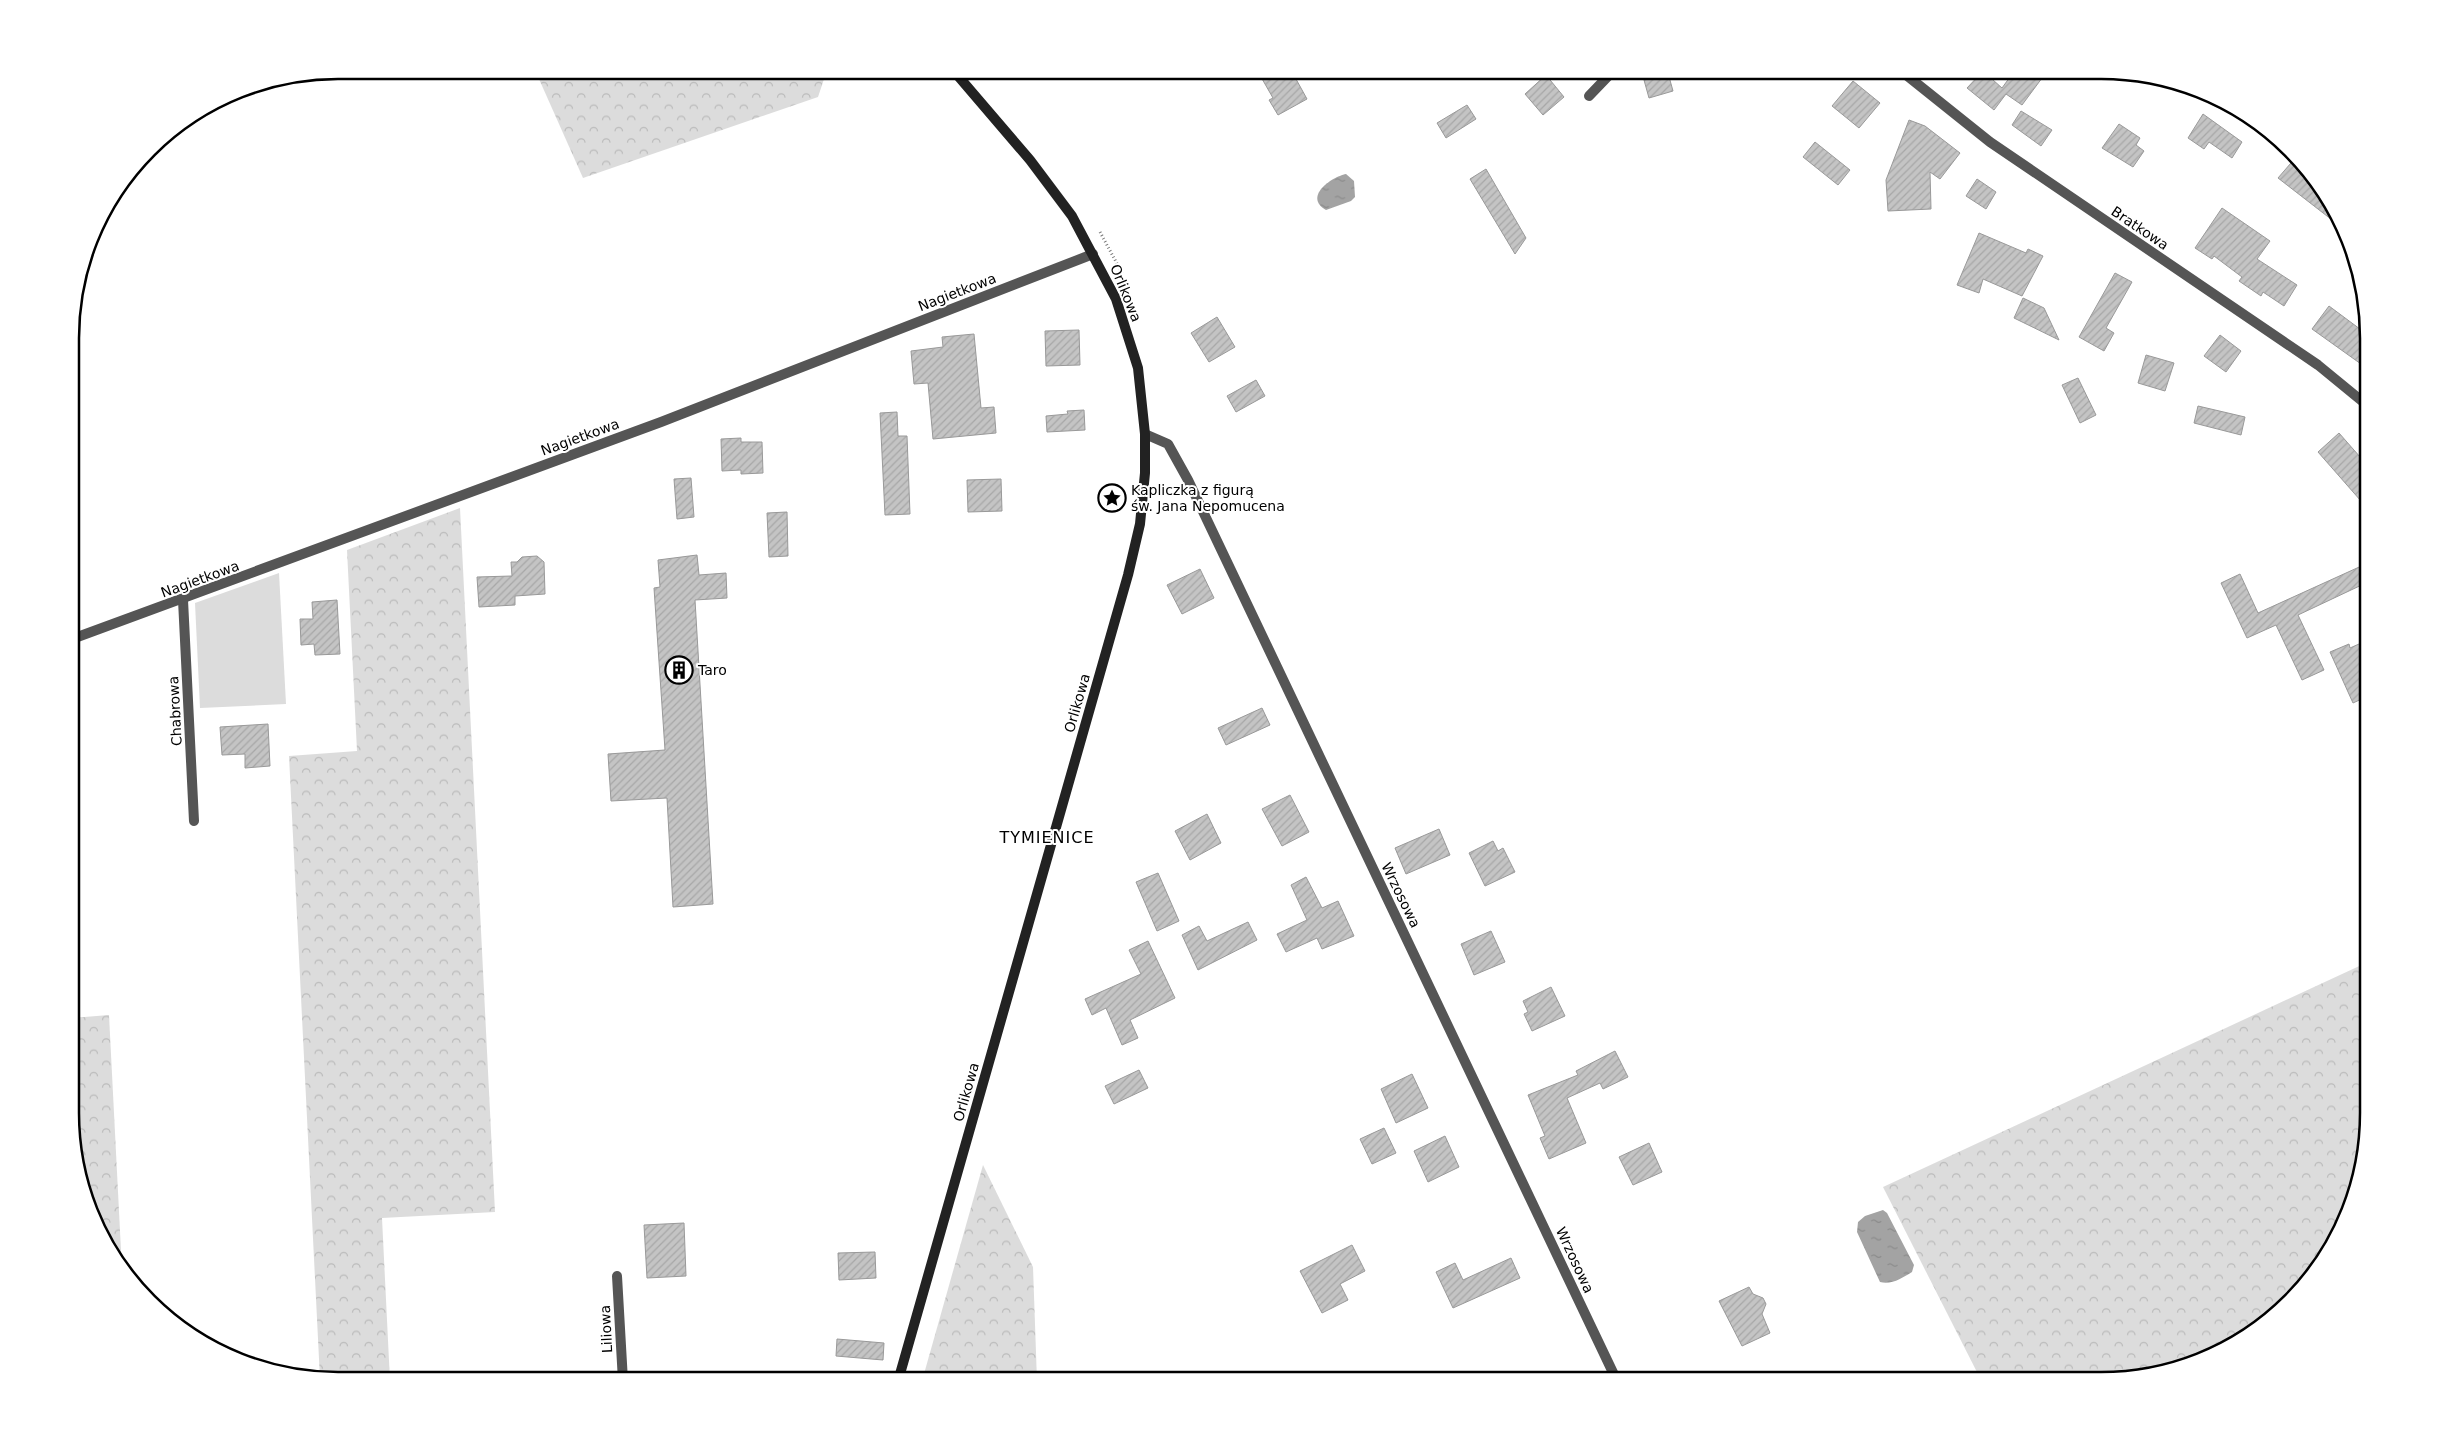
<svg xmlns="http://www.w3.org/2000/svg" width="2439" height="1451" viewBox="0 0 2439 1451" font-family="'DejaVu Sans',sans-serif">
<style>
.grass{fill:#dcdcdc}
.forest{fill:url(#forest-crowns)}
.water{fill:url(#water-ripples)}
.building{fill:url(#building-hatch);stroke:#999}
.lines{fill:none;stroke-linecap:round;stroke-linejoin:round}
.path{stroke:#777;stroke-width:3;stroke-dasharray:1 2.5;stroke-linecap:butt}
.lane{stroke:#555;stroke-width:10}
.street{stroke:#555;stroke-width:10}
.secondary{stroke:#222;stroke-width:10}
.labels{text-anchor:middle;dominant-baseline:central;stroke-width:4;stroke-linejoin:round;paint-order:stroke}
.street-label{font-size:14px;fill:#000;stroke:#fff}
.poi-label{font-size:14px;fill:#000;stroke:#fff;text-anchor:start}
.quarter-label{font-size:16px;letter-spacing:1px;fill:#000;stroke:#fff}
.rim{fill:none;stroke:#000;stroke-width:2.5}
</style>
<defs>
<pattern id="forest-crowns" width="20" height="18" patternUnits="userSpaceOnUse" patternTransform="scale(1.25)"><rect width="20" height="18" fill="#dcdcdc"/><path d="M2 6a3 3 0 1 1 6 0M12 15a3 3 0 1 1 6 0" fill="none" stroke="#bbb"/></pattern>
<pattern id="water-ripples" width="26" height="14" patternUnits="userSpaceOnUse" patternTransform="scale(1.25)"><rect width="26" height="14" fill="#a3a3a3"/><path d="M2 4q2-2 4 0t4 0M15 11q2-2 4 0t4 0" fill="none" stroke="#8b8b8b"/></pattern>
<pattern id="building-hatch" width="6" height="6" patternUnits="userSpaceOnUse" patternTransform="scale(1.25)"><rect width="6" height="6" fill="#c4c4c4"/><path d="M-1 1l2-2M0 6l6-6M5 7l2-2" fill="none" stroke="#a7a7a7"/></pattern>
</defs>
<rect width="100%" height="100%" fill="#fff"/>
<path class="grass" d="M279,573l7,131 -86,4 -5,-105z"/>
<g class="forest">
<path d="M535,70h292l-9,27 -235,81z"/>
<path d="M460,508l35,704 -113,6 8,163 -70,-2 -31,-623 68,-5 -10,-201z"/>
<path d="M2368,962v169l-13,68 -22,49 -43,55 -54,42 -65,27 -52,8h-138l-98,-193z"/>
<path d="M109,1015l13,255 -7,-8 -31,-62 -12,-52v-130z"/>
<path d="M983,1165l50,102 4,114h-115z"/>
</g>
<g class="water">
<path d="M1346,174l8,7 1,16 -4,4 -25,9c-23,-13 5,-33 20,-36z"/>
<path d="M1883,1210l4,3 27,52 -2,7c-10,6 -20,13 -32,10l-23,-50 1,-10 7,-6z"/>
</g>
<g class="building">
<path d="M1257,70h34l16,29 -29,16 -9,-15 4,-2z"/>
<path d="M2015,70h33l-26,35 -16,-11 -12,16 -27,-22 16,-17 19,17z"/>
<path d="M1668,73l5,18 -24,7 -5,-18z"/>
<path d="M1546,75l18,22 -21,18 -18,-21z"/>
<path d="M1853,81l27,22 -21,25 -27,-22z"/>
<path d="M1467,105l9,14 -30,19 -9,-15z"/>
<path d="M2021,111l31,19 -11,16 -29,-21z"/>
<path d="M2203,114l39,28 -10,16 -23,-16 -5,7 -16,-11z"/>
<path d="M1909,120l16,6 35,27 -20,26 -10,-7 1,37 -43,2 -2,-31z"/>
<path d="M2119,124l21,14 -4,7 8,6 -11,16 -31,-19z"/>
<path d="M1815,142l35,28 -12,15 -35,-28z"/>
<path d="M2297,156l12,16 -3,4 15,11 12,16 12,27 -67,-52z"/>
<path d="M1486,169l40,69 -11,16 -45,-75z"/>
<path d="M1977,179l19,13 -10,17 -20,-13z"/>
<path d="M2222,208l48,33 -13,18 40,26 -13,21 -21,-14 -2,4 -22,-15 3,-4 -28,-21 -2,3 -17,-11z"/>
<path d="M1979,233l47,20 2,-4 15,7 -21,40 -39,-17 -4,14 -22,-8z"/>
<path d="M2115,273l17,9 -26,46 8,5 -10,18 -25,-14z"/>
<path d="M2023,298l21,10 15,32 -45,-22z"/>
<path d="M2329,306l39,29v34l-56,-40z"/>
<path d="M1217,317l18,30 -26,15 -18,-29z"/>
<path d="M1079,330l1,35 -34,1 -1,-35z"/>
<path d="M974,334l7,74 13,-1 2,26 -63,6 -5,-56 -14,1 -3,-33 32,-4 -1,-10z"/>
<path d="M2220,335l21,16 -15,21 -22,-16z"/>
<path d="M2146,355l28,8 -9,28 -27,-8z"/>
<path d="M2078,378l18,37 -16,8 -18,-38z"/>
<path d="M1256,380l9,16 -29,16 -9,-16z"/>
<path d="M2198,406l47,11 -4,18 -47,-12z"/>
<path d="M1084,410l1,20 -38,2 -1,-16 22,-2 -1,-3z"/>
<path d="M897,412l1,24h9l3,78 -25,1 -5,-102z"/>
<path d="M2339,433l29,33v43l-50,-57z"/>
<path d="M741,438v4h21l1,31 -22,1v-4l-19,1 -1,-32z"/>
<path d="M691,478l3,39 -17,2 -3,-40z"/>
<path d="M1001,479l1,32 -34,1 -1,-32z"/>
<path d="M787,512l1,44 -19,1 -2,-44z"/>
<path d="M697,555l2,20 27,-2 1,25 -32,2 18,304 -40,3 -6,-109 -56,3 -3,-47 57,-4 -11,-162 6,-1 -2,-27z"/>
<path d="M537,556l7,6 1,32 -30,2v9l-36,2 -2,-30 35,-1 -1,-14h6l5,-5z"/>
<path d="M2368,563v19l-70,33 26,55 -22,10 -26,-55 -29,13 -26,-55 19,-9 18,39z"/>
<path d="M1200,569l14,29 -32,16 -15,-29z"/>
<path d="M337,600l3,54 -25,1 -1,-11 -13,1 -1,-26h13l-1,-17z"/>
<path d="M2368,640v56l-15,7 -23,-51 19,-8 1,4z"/>
<path d="M1262,708l8,17 -44,20 -8,-17z"/>
<path d="M268,724l2,42 -25,2v-14l-23,1 -2,-28z"/>
<path d="M1290,795l19,37 -27,14 -20,-37z"/>
<path d="M1207,814l14,29 -31,17 -15,-29z"/>
<path d="M1439,829l11,26 -44,19 -11,-26z"/>
<path d="M1493,841l5,10 5,-3 12,24 -30,14 -16,-33z"/>
<path d="M1158,873l21,48 -22,10 -21,-49z"/>
<path d="M1306,877l16,31 16,-7 16,35 -32,13 -5,-11 -31,14 -9,-18 30,-14 -16,-35z"/>
<path d="M1248,922l9,18 -59,30 -16,-35 17,-9 8,15z"/>
<path d="M1491,931l14,31 -31,13 -13,-31z"/>
<path d="M1148,941l27,57 -45,22 8,18 -16,7 -16,-37 -14,7 -7,-16 56,-25 -12,-24z"/>
<path d="M1551,987l14,29 -33,15 -8,-17 4,-2 -5,-11z"/>
<path d="M1615,1051l13,26 -25,12 -3,-6 -33,15 19,45 -37,16 -9,-21 5,-2 -17,-41 50,-20 -2,-4z"/>
<path d="M1139,1070l9,18 -34,16 -9,-18z"/>
<path d="M1412,1074l16,34 -32,15 -15,-34z"/>
<path d="M1384,1128l12,25 -24,11 -12,-25z"/>
<path d="M1445,1136l14,31 -31,15 -14,-31z"/>
<path d="M1649,1143l13,29 -29,13 -14,-28z"/>
<path d="M684,1223l2,53 -39,2 -3,-53z"/>
<path d="M1352,1245l13,26 -25,13 8,16 -26,13 -22,-42z"/>
<path d="M875,1252l1,26 -37,2 -1,-27z"/>
<path d="M1511,1258l9,20 -67,30 -17,-36 19,-9 8,17z"/>
<path d="M1749,1287l4,7 10,4 3,6 -4,10 8,19 -28,13 -23,-45z"/>
<path d="M837,1339l47,4 -1,17 -47,-4z"/>
</g>
<g class="lines">
<path class="path" d="M1100,232l22,41"/>
<g class="lane">
<path d="M1589,96l25,-26"/>
<path d="M617,1276l6,105"/>
</g>
<g class="street">
<path d="M1900,70l90,72 328,223 50,41"/>
<path d="M1145,434l23,10 20,36 429,901"/>
<path d="M183,600l11,221"/>
<path d="M72,639l589,-217 432,-168"/>
</g>
<path class="secondary" d="M898,1381l230,-806 12,-51 5,-51v-39l-7,-66 -22,-69 -44,-83 -42,-56 -77,-90"/>
</g>
<defs>
<g id="sight-ring" transform="scale(1.4375)"><circle r="9.5" fill="#fff" stroke="#000" stroke-width="1.5"/><path d="M0-6L1.8-2.2L6-1.7L2.9 1.2L3.7 5.4L0 3.3L-3.7 5.4L-2.9 1.2L-6-1.7L-1.8-2.2Z" fill="#000"/></g>
<g id="building-ring" transform="scale(1.4375)"><circle r="9.5" fill="#fff" stroke="#000" stroke-width="1.5"/><path d="M-4-6H4V6H1V3H-1V6H-4ZM-2.5-4.3h1.7v1.8h-1.7ZM.8-4.3h1.7v1.8H.8ZM-2.5-1h1.7V.8h-1.7ZM.8-1h1.7V.8H.8Z" fill="#000"/></g>
</defs>
<g fill-rule="evenodd">
<use href="#sight-ring" x="1112" y="498"/>
<use href="#building-ring" x="679" y="670"/>
</g>
<g class="labels">
<g class="street-label">
<text transform="translate(2140 228) rotate(34)">Bratkowa</text>
<text transform="translate(957 292) rotate(-21)">Nagietkowa</text>
<text transform="translate(1126 293) rotate(68)">Orlikowa</text>
<text transform="translate(580 437) rotate(-20)">Nagietkowa</text>
<text transform="translate(200 579) rotate(-20)">Nagietkowa</text>
<text transform="translate(1077 703) rotate(-74)">Orlikowa</text>
<text transform="translate(175 711) rotate(-93)">Chabrowa</text>
<text transform="translate(1401 895) rotate(64)">Wrzosowa</text>
<text transform="translate(966 1092) rotate(-74)">Orlikowa</text>
<text transform="translate(1575 1260) rotate(65)">Wrzosowa</text>
<text transform="translate(606 1329) rotate(-93)">Liliowa</text>
</g>
<g class="poi-label">
<text x="1131" y="490">Kapliczka z figurą<tspan x="1131" dy="16">św. Jana Nepomucena</tspan></text>
<text x="698" y="670">Taro</text>
</g>
<g class="quarter-label">
<text x="1047" y="837">TYMIENICE</text>
</g>
</g>
<path d="M0 0H2439V1451H0ZM338 79H2101A259 259 0 0 1 2360 338V1113A259 259 0 0 1 2101 1372H338A259 259 0 0 1 79 1113V338A259 259 0 0 1 338 79Z" fill="#fff" fill-rule="evenodd"/>
<path class="rim" d="M338 79H2101A259 259 0 0 1 2360 338V1113A259 259 0 0 1 2101 1372H338A259 259 0 0 1 79 1113V338A259 259 0 0 1 338 79Z"/>
</svg>
